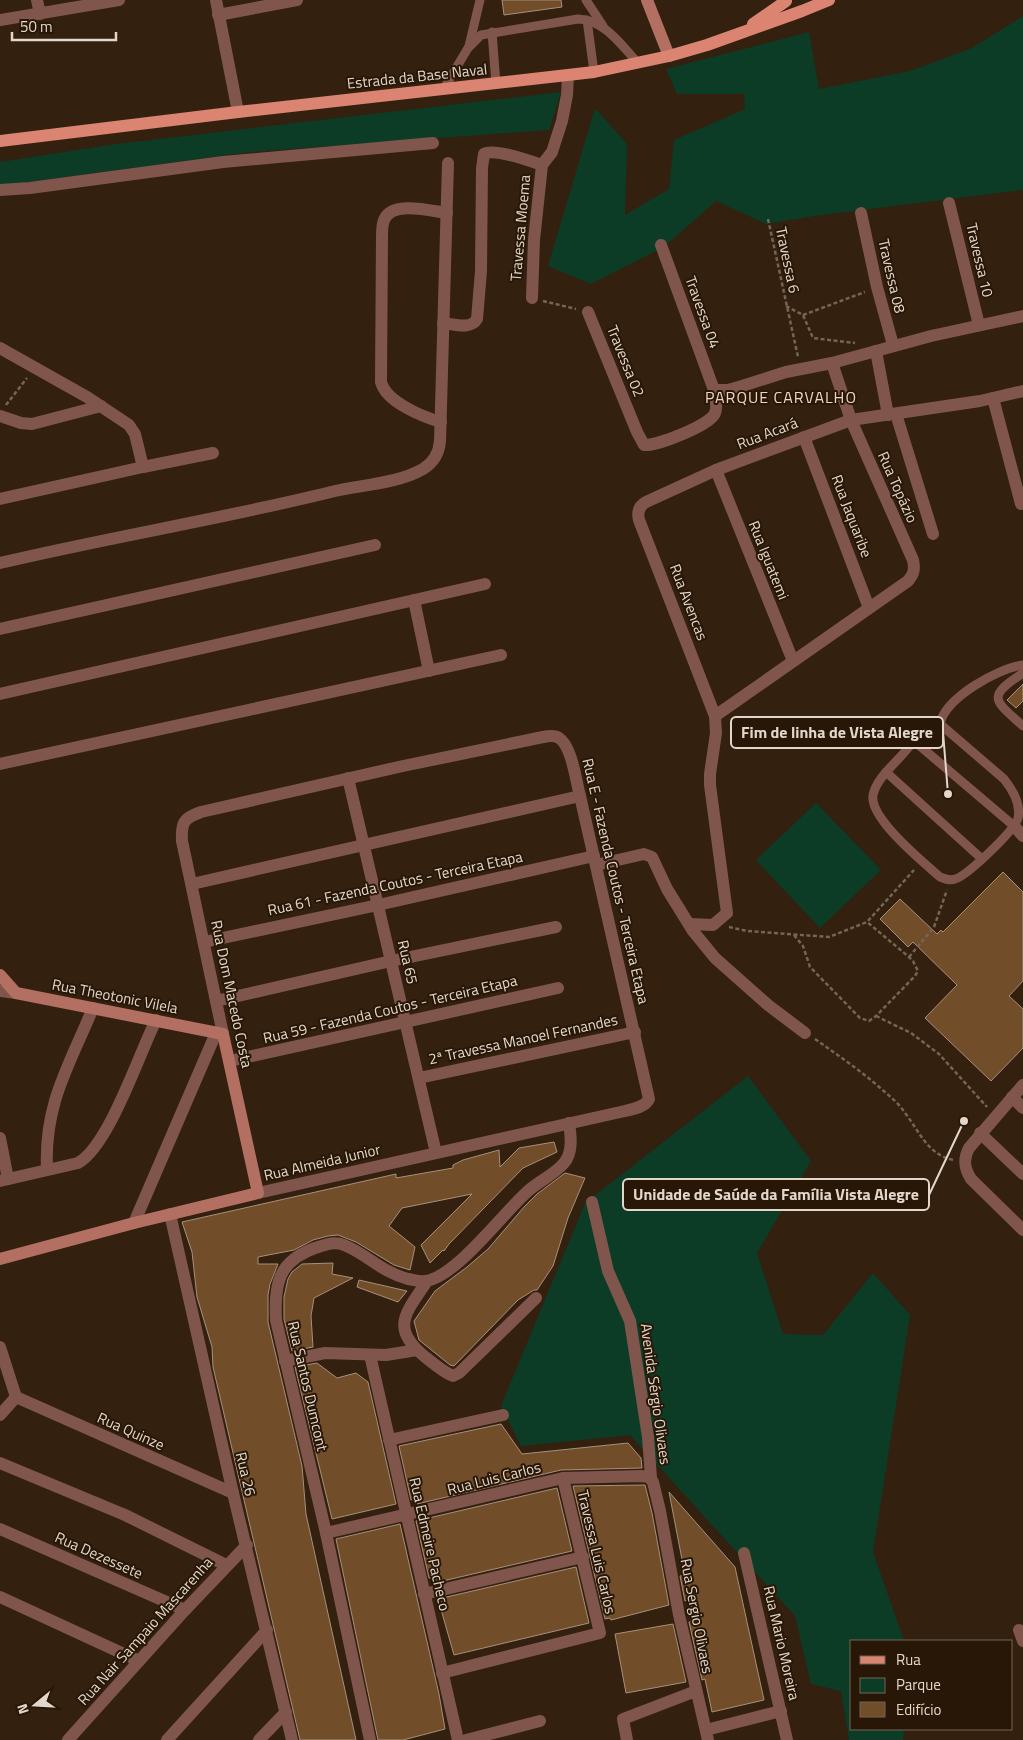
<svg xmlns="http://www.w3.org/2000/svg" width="1023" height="1740" viewBox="0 0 1023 1740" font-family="'Titillium Web',sans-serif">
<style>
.green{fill:#0c3c26}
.building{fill:#724d29;stroke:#a7907c}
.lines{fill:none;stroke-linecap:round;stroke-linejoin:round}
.path{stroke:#756556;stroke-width:2.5;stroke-dasharray:4 2.5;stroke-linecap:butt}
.lane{stroke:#80554c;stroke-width:9}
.street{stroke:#80554c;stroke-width:12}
.secondary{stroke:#b37062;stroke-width:12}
.primary{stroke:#db8472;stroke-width:12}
.labels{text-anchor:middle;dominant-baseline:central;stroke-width:4;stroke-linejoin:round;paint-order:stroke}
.street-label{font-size:15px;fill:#e3d7cc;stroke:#281706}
.neighbourhood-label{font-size:16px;letter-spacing:1px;fill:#eed5c0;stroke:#281706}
.leader{fill:none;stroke:#e3d7cc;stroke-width:2}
.callout-dot{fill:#e3d7cc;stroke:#281706;stroke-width:2}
.callout{fill:#281706;stroke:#e3d7cc;stroke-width:2}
.callout-label{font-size:16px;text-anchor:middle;font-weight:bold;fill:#e3d7cc}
</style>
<rect width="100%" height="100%" fill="#33200f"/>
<g class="green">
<path d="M1023,16v174l-209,26 -48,8 -50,-23 -52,46 -73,37 -43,-18 47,-158 32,36 -2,71 44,-26 5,-49 71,-31 -1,-15h-67l-11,-25 143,-37 10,57 91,-18 62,-23z"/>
<path d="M561,92l-12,38 -299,22 -250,34v-24l116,-18z"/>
<path d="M816,803l65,67 -61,58 -64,-68z"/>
<path d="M748,1076l63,85 -54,92 26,81 40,1 50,-62 37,42 -37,237 31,89h-52v88h52l-1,11h-54l-8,-49 -30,-7 -16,-68 -165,-181 -109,11 -20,-40 84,-203z"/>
</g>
<g class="building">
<path d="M502,0h59l1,7 -58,8z"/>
<path d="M1023,684v17l-7,7 -9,-8z"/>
<path d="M1003,872l20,20v89l-14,15 14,13v39l-32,33 -66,-63 32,-33 -44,-43 -5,5 -28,-28 20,-20 37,35 4,-4 2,2z"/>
<path d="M554,1142l3,10 -34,16 -74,76 -5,7 -1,-1 -13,13 -9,-18 51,-51 -70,14 -13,18 26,21 -5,23 -16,-5 -38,-23 -18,-7 -10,1 -15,4 -19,10 -36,7v7h20l-8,20 -2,11v27l34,144 4,48 50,226h-56l-87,-373 -1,-20 -15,-50 -5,-45 -10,-30 214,-48v4l57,-10v-3l10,-5 36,-10 1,17 19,-19z"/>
<path d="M565,1173l20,5 -17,40 -15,48 -16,24h-3l-16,10 -64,66 -4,-1 -31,-25 -5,-19 21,-30 32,-24 21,-18 36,-42 13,-13z"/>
<path d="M333,1263l-1,11 21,4 -39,20 -3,18 2,31 -21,4 -8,-32v-22l4,-18 4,-7 10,-8z"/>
<path d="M359,1280l48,11 -9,11 -41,-15z"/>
<path d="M317,1363l20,15 19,-5 12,9 28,122 -64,15 -37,-152z"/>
<path d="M501,1424l21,30 106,-11 13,15 1,10 -81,2 -144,34 -1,-5 -5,1 -12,-54z"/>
<path d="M645,1485l7,28 17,92 -58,15 -1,-2 -5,1 -32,-133z"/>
<path d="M557,1488l15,63 -138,32 -2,-5h-3l-13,-57z"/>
<path d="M669,1492l66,75 29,133 -52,12 -7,-33 -3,1 -13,-58 5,-1 -4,-22 -5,2 -5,-25 5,-1z"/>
<path d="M400,1524l39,170 6,35 -42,11h-25l-42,-201z"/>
<path d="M576,1567l13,56 -135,32 -16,-56z"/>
<path d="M673,1624l13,58 -60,11 -11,-59z"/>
</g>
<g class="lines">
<g class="path">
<path d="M768,219l30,138"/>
<path d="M543,301l33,8"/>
<path d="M786,306l17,9 10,23 42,5"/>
<path d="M803,315l62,-23"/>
<path d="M6,405l21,-27"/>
<path d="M729,927l18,4 82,6 38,-15 47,-52"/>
<path d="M794,935l9,11 7,21 50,51 9,3 7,-5 39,-40 3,-5 -5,-10 -4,-4 -42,-35"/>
<path d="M909,957l25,-30 13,-37"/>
<path d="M876,1016l35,17 28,21 48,53"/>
<path d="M815,1039c24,17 49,34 71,54 7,6 14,12 19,20 15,19 22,41 48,47"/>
</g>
<g class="lane">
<path d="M586,0l17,26"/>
<path d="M587,20l7,52"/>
<path d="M492,32l4,52"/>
<path d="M469,46l11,-46"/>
<path d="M443,90l25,-42 13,-13 97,-16c27,1 43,26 60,44"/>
<path d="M1023,673c-37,24 -29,27 0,53"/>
<path d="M940,724l64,55c8,10 17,25 14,39 -3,12 -51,58 -63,61 -5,2 -10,0 -15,-2 -17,-15 -71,-59 -67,-82 3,-15 19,-29 29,-40 10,-11 22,-29 38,-31z"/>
<path d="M940,724c5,-26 58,-56 83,-59"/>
<path d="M914,741l100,85"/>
<path d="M886,772l96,87"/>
</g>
<g class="street">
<path d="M37,0l3,14"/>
<path d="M216,0l22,112"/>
<path d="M218,15l79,-15"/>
<path d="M0,20l119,-20"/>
<path d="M0,190l30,-2 193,-26 210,-19"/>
<path d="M949,203l30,122"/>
<path d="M861,213l16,74 16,58"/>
<path d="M532,298l2,-58 8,-75 10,-13 10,-31 5,-26 1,-19"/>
<path d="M588,312l49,120 7,13c13,1 67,-20 71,-32 3,-6 0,-16 -1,-23l-53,-145"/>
<path d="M443,323c11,1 28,7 34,-4l4,-48 1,-103 2,-14c10,-6 46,7 58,11"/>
<path d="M0,348l87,49 42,28 6,9 8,33"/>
<path d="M876,351l12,64"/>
<path d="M714,390h14l14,-4 44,-14 46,-9 99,-27 92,-20"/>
<path d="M993,398l28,106"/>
<path d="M896,414l37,120"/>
<path d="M0,416l21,7 11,1 69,-18"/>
<path d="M441,422c-18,-5 -55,-20 -60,-40l1,-146c0,-6 0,-11 2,-16 8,-20 47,-9 63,-7"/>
<path d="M804,437l65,171"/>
<path d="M716,470l77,191"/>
<path d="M0,499l143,-32 70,-14"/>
<path d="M0,563c110,-26 221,-44 331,-71 28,-7 66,-8 92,-23 10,-6 16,-16 17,-28l8,-278"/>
<path d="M414,600l15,71"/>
<path d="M0,629l375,-84"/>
<path d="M0,694l485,-110"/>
<path d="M715,716l193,-135c6,-7 7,-12 5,-21l-62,-140 -19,-57"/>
<path d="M0,764l501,-109"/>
<path d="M348,778l88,375"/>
<path d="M1014,826l9,10"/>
<path d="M596,865l48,-11 8,3 15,32 26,42 22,27 53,47 37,28"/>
<path d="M192,884l388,-88"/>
<path d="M689,924l24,1 14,-12 -17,-128v-11l6,-41 -1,-17 -76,-196c-2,-8 0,-14 7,-18l70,-32 135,-50 129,-19 43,-10"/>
<path d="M204,942l174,-37 216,-49"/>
<path d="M0,991l16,2"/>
<path d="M216,1001l175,-40 165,-34"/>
<path d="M223,1034l-41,-193c-1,-19 2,-23 19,-29l202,-46 140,-29c5,-1 12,-2 16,1 13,8 17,44 21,58l69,303c-4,8 -15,10 -24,12l-367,82"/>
<path d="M230,1061l328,-73"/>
<path d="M419,1078l216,-46"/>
<path d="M1023,1085l-54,63c-6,11 -5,20 2,31l52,51"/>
<path d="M1012,1097l11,11"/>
<path d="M980,1133l43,41"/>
<path d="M0,1138l8,41"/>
<path d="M47,1169c-3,-65 22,-103 46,-161"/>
<path d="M0,1181l78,-18c31,-17 61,-109 78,-143"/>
<path d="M592,1202l16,69 22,50 18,116 3,41"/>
<path d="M170,1214l63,279 59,247"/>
<path d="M134,1223l82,-190"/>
<path d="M427,1281c-20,31 -38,46 -3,75 9,7 19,16 29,20l6,-3 77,-75"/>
<path d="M0,1347l16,50"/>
<path d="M370,1355l88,385"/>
<path d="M285,1361l40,-8 61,2 31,-5"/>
<path d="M16,1397l217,96"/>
<path d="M0,1415l16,-18"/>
<path d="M389,1440l114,-25"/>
<path d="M0,1463l125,52 101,50"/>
<path d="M0,1529l185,81"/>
<path d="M326,1533l237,-55 78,-2 8,1 4,5 7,29 19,104 29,125"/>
<path d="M744,1553l43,187"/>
<path d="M424,1594l159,-37"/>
<path d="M0,1597l139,64"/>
<path d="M1019,1630l4,11"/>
<path d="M442,1673l158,-40 -37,-155"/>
<path d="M706,1730l75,-19"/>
<path d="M68,1740l117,-130 62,-65"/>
<path d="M167,1740l100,-110"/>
<path d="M259,1740l27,-28"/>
<path d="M370,1740l-44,-207 -50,-213c-2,-35 2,-59 39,-72 10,-3 19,-7 29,-3 23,9 37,27 64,34 6,1 12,3 18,2 31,-5 77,-68 102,-90 11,-10 26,-16 36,-28 9,-10 7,-27 5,-40"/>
<path d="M466,1740l74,-19"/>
<path d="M627,1740l-4,-21 73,-28"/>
</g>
<g class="secondary">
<path d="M647,0l22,56"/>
<path d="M0,975l16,18 207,41 35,159 -124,30 -134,36"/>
</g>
<g class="primary">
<path d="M753,24l33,-23"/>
<path d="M0,141l238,-29 356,-40 75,-16 38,-11 95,-34 27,-11"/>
</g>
</g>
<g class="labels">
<g class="street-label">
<text transform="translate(417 76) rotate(-6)">Estrada da Base Naval</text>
<text transform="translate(520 228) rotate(-85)">Travessa Moema</text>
<text transform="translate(788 260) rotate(78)">Travessa 6</text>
<text transform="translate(980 260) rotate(77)">Travessa 10</text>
<text transform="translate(892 276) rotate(77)">Travessa 08</text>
<text transform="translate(703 312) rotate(70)">Travessa 04</text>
<text transform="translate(626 361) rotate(68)">Travessa 02</text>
<text transform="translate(767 433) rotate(-21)">Rua Acará</text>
<text transform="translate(898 487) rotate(66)">Rua Topázio</text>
<text transform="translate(852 516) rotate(69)">Rua Jaquaribe</text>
<text transform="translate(769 560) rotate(68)">Rua Iguatemi</text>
<text transform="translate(689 602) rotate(69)">Rua Avencas</text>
<text transform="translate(616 881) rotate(77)">Rua E - Fazenda Coutos - Terceira Etapa</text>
<text transform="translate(395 883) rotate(-12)">Rua 61 - Fazenda Coutos - Terceira Etapa</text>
<text transform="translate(408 962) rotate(77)">Rua 65</text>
<text transform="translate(232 994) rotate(78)">Rua Dom Macedo Costa</text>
<text transform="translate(115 996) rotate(11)">Rua Theotonic Vilela</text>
<text transform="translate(390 1009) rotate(-13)">Rua 59 - Fazenda Coutos - Terceira Etapa</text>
<text transform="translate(523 1039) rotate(-12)">2ª Travessa Manoel Fernandes</text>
<text transform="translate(322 1162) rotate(-13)">Rua Almeida Junior</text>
<text transform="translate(308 1386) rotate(77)">Rua Santos Dumcont</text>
<text transform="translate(656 1394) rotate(82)">Avenida Sérgio Olivaes</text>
<text transform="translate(131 1431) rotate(24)">Rua Quinze</text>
<text transform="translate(246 1474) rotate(77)">Rua 26</text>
<text transform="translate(494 1478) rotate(-14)">Rua Luis Carlos</text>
<text transform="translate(430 1544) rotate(77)">Rua Edmeire Pacheco</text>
<text transform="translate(597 1552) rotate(77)">Travessa Luis Carlos</text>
<text transform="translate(99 1555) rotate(24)">Rua Dezessete</text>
<text transform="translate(697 1616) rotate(79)">Rua Sergio Olivaes</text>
<text transform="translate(145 1631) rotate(-48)">Rua Nair Sampaio Mascarenha</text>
<text transform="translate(782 1643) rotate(77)">Rua Mario Moreira</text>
</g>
<g class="neighbourhood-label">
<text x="781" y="397">PARQUE CARVALHO</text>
</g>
</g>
<path class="leader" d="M948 794L943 732M964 1121L929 1195"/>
<g class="callout-dot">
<circle cx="948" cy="794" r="5"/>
<circle cx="964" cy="1121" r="5"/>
</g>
<g class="callout">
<rect x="731" y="717" width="212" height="31" rx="5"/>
<rect x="623" y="1179" width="306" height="31" rx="5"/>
</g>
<g class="callout-label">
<text x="837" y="738">Fim de linha de Vista Alegre</text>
<text x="776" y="1200">Unidade de Saúde da Família Vista Alegre</text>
</g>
<rect x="850" y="1640" width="162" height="90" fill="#281706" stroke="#736455"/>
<rect x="860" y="1656" width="25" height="8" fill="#db8472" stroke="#736455"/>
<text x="896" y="1665" font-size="15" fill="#e3d7cc">Rua</text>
<rect x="860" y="1678" width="25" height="15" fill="#0c3c26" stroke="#736455"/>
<text x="896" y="1690" font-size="15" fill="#e3d7cc">Parque</text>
<rect x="860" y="1702" width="25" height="15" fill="#724d29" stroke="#736455"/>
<text x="896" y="1715" font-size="15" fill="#e3d7cc">Edifício</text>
<g transform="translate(35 1705) rotate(252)" stroke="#281706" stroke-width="4" paint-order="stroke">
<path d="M0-4L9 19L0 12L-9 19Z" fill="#e3d7cc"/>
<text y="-8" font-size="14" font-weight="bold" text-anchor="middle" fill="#e3d7cc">N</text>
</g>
<path d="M12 32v8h104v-8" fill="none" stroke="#e3d7cc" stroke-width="2.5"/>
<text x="20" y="32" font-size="15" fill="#e3d7cc" stroke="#281706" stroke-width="4" paint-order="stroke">50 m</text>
</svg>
